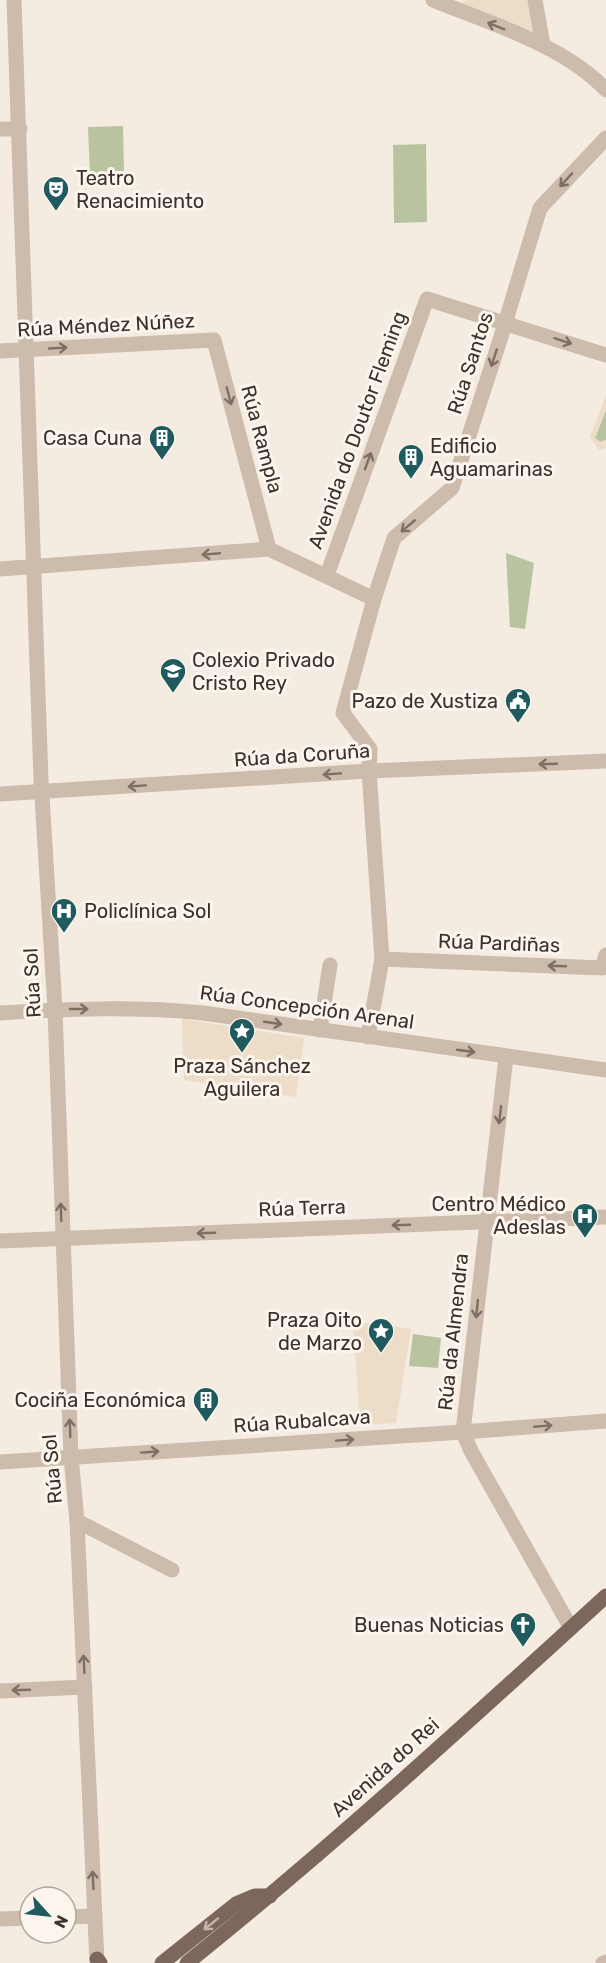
<svg xmlns="http://www.w3.org/2000/svg" width="606" height="1963" viewBox="0 0 606 1963" font-family="Rubik,sans-serif">
<style>
.green{fill:#b8c4a0}
.plaza{fill:#ecdcc8}
.lines{fill:none;stroke-linecap:round;stroke-linejoin:round}
.minor{stroke:#cdbbac;stroke-width:15}
.major{stroke:#7d675c;stroke-width:15}
.oneway{stroke:#7d6f65}
.oneway2{stroke:#c2b5ac}
.labels{text-anchor:middle;dominant-baseline:central;stroke-width:6;stroke-linejoin:round;paint-order:stroke}
.poi-label{font-size:20px;fill:#3b302b;stroke:#fbf5ee;text-anchor:end}
.street-label{font-size:20px;fill:#3b302b;stroke:#fbf5ee}
</style>
<rect width="100%" height="100%" fill="#f4ebe1"/>
<g class="green">
<path d="M123,126l1,48 -34,1 -2,-48z"/>
<path d="M426,144l1,78 -33,1 -1,-78z"/>
<path d="M606,410v30l-6,2 -5,-4z"/>
<path d="M506,553l28,10 -9,66 -15,-2z"/>
<path d="M413,1334l28,4 -3,30 -29,-2z"/>
</g>
<g class="plaza">
<path d="M468,0h60l8,36 -82,-31z"/>
<path d="M606,395v15l-11,28 5,4 6,-2v8l-7,2 -9,-13z"/>
<path d="M182,1019l122,19 -8,59 -112,-17z"/>
<path d="M353,1321l58,8 -15,94 -36,2z"/>
</g>
<g class="lines">
<g class="minor">
<path d="M14,0l27,780 14,229 16,448 6,64 20,442"/>
<path d="M433,0c56,23 131,45 173,90"/>
<path d="M535,0l8,45"/>
<path d="M0,129h20"/>
<path d="M0,351l214,-11 55,209"/>
<path d="M0,569l269,-20 105,50 -31,114 27,36 -1,22 13,188 -14,78"/>
<path d="M327,575l100,-276 179,56"/>
<path d="M374,599l20,-61 58,-50 48,-148 40,-132 66,-70"/>
<path d="M0,794l369,-23 237,-10"/>
<path d="M382,959l220,9 4,-13"/>
<path d="M0,1013c68,-4 135,-7 203,0l403,57"/>
<path d="M320,1030l10,-65"/>
<path d="M506,1057l-43,375 8,19 100,177"/>
<path d="M0,1241l606,-24"/>
<path d="M0,1462l463,-30 143,-11"/>
<path d="M77,1521l95,49"/>
<path d="M0,1691l85,-4"/>
<path d="M66,1917l29,-1"/>
<path d="M0,1919l30,-1"/>
<path d="M603,1963l3,-1"/>
</g>
<g class="major">
<path d="M97,1959l3,4"/>
<path d="M162,1963l74,-59 19,-8h15"/>
<path d="M187,1963c145,-116 282,-242 419,-367"/>
</g>
</g>
<defs><path id="oneway-shaft" d="M-6 0H5M1.5-3L5.5 0L1.5 3" fill="none" stroke-width="1.6" stroke-linecap="round" stroke-linejoin="round" transform="scale(1.5)"/></defs>
<g class="oneway">
<use href="#oneway-shaft" transform="translate(496 26) rotate(-158)"/>
<use href="#oneway-shaft" transform="translate(566 180) rotate(133)"/>
<use href="#oneway-shaft" transform="translate(563 341) rotate(18)"/>
<use href="#oneway-shaft" transform="translate(58 348) rotate(-3)"/>
<use href="#oneway-shaft" transform="translate(494 358) rotate(108)"/>
<use href="#oneway-shaft" transform="translate(229 396) rotate(75)"/>
<use href="#oneway-shaft" transform="translate(368 461) rotate(-70)"/>
<use href="#oneway-shaft" transform="translate(408 526) rotate(140)"/>
<use href="#oneway-shaft" transform="translate(211 554) rotate(175)"/>
<use href="#oneway-shaft" transform="translate(548 764) rotate(178)"/>
<use href="#oneway-shaft" transform="translate(332 774) rotate(176)"/>
<use href="#oneway-shaft" transform="translate(137 786) rotate(176)"/>
<use href="#oneway-shaft" transform="translate(557 966) rotate(-178)"/>
<use href="#oneway-shaft" transform="translate(79 1009)"/>
<use href="#oneway-shaft" transform="translate(273 1023) rotate(8)"/>
<use href="#oneway-shaft" transform="translate(466 1051) rotate(8)"/>
<use href="#oneway-shaft" transform="translate(500 1115) rotate(97)"/>
<use href="#oneway-shaft" transform="translate(61 1212) rotate(-92)"/>
<use href="#oneway-shaft" transform="translate(401 1225) rotate(178)"/>
<use href="#oneway-shaft" transform="translate(206 1233) rotate(178)"/>
<use href="#oneway-shaft" transform="translate(477 1309) rotate(96)"/>
<use href="#oneway-shaft" transform="translate(543 1426) rotate(-5)"/>
<use href="#oneway-shaft" transform="translate(70 1428) rotate(-92)"/>
<use href="#oneway-shaft" transform="translate(345 1440) rotate(-4)"/>
<use href="#oneway-shaft" transform="translate(150 1452) rotate(-4)"/>
<use href="#oneway-shaft" transform="translate(84 1664) rotate(-93)"/>
<use href="#oneway-shaft" transform="translate(21 1690) rotate(178)"/>
<use href="#oneway-shaft" transform="translate(93 1880) rotate(-93)"/>
</g>
<use class="oneway2" href="#oneway-shaft" transform="translate(211 1924) rotate(141)"/>
<defs>
<g id="theatre-pin" transform="scale(1.35)"><path d="M0 17L-7.5 6A9.5 9.5 0 1 1 7.5 6Z" fill="#1f5a5e" stroke="#fbf5ee"/><path d="M-5-5.5Q0-4 5-5.5V0Q5 5 0 6Q-5 5-5 0ZM-3.3-2.5H-1v1.5H-3.3ZM1-2.5H3.3v1.5H1ZM-2.8 1Q0 5.5 2.8 1Z" fill="#fff"/></g>
<g id="building-pin" transform="scale(1.35)"><path d="M0 17L-7.5 6A9.5 9.5 0 1 1 7.5 6Z" fill="#1f5a5e" stroke="#fbf5ee"/><path d="M-4-6H4V6H1V3H-1V6H-4ZM-2.5-4.3h1.7v1.8h-1.7ZM.8-4.3h1.7v1.8H.8ZM-2.5-1h1.7V.8h-1.7ZM.8-1h1.7V.8H.8Z" fill="#fff"/></g>
<g id="school-pin" transform="scale(1.35)"><path d="M0 17L-7.5 6A9.5 9.5 0 1 1 7.5 6Z" fill="#1f5a5e" stroke="#fbf5ee"/><path d="M0-5L7-2L0 1L-7-2ZM-4 1L0 2.5L4 1V4Q0 6-4 4Z" fill="#fff"/></g>
<g id="civic-pin" transform="scale(1.35)"><path d="M0 17L-7.5 6A9.5 9.5 0 1 1 7.5 6Z" fill="#1f5a5e" stroke="#fbf5ee"/><path d="M-.6-6.5H3V-4.5H.6V-3L4-1V1h2V6H-6V1h2V-1L-.6-3ZM-1.2 2.5V6h2.4V2.5Z" fill="#fff"/></g>
<g id="hospital-pin" transform="scale(1.35)"><path d="M0 17L-7.5 6A9.5 9.5 0 1 1 7.5 6Z" fill="#1f5a5e" stroke="#fbf5ee"/><path d="M-5-5h3v3.5h4V-5h3V5h-3V1.5h-4V5h-3Z" fill="#fff"/></g>
<g id="sight-pin" transform="scale(1.35)"><path d="M0 17L-7.5 6A9.5 9.5 0 1 1 7.5 6Z" fill="#1f5a5e" stroke="#fbf5ee"/><path d="M0-6L1.8-2.2L6-1.7L2.9 1.2L3.7 5.4L0 3.3L-3.7 5.4L-2.9 1.2L-6-1.7L-1.8-2.2Z" fill="#fff"/></g>
<g id="church-pin" transform="scale(1.35)"><path d="M0 17L-7.5 6A9.5 9.5 0 1 1 7.5 6Z" fill="#1f5a5e" stroke="#fbf5ee"/><path d="M-1.2-6h2.4v3.5h3.3v2.4h-3.3V6h-2.4V-.1h-3.3v-2.4h3.3Z" fill="#fff"/></g>
</defs>
<g fill-rule="evenodd">
<use href="#theatre-pin" x="56" y="189"/>
<use href="#building-pin" x="162" y="438"/>
<use href="#building-pin" x="411" y="457"/>
<use href="#school-pin" x="173" y="671"/>
<use href="#civic-pin" x="518" y="701"/>
<use href="#hospital-pin" x="64" y="911"/>
<use href="#sight-pin" x="242" y="1031"/>
<use href="#hospital-pin" x="585" y="1216"/>
<use href="#sight-pin" x="381" y="1331"/>
<use href="#building-pin" x="206" y="1400"/>
<use href="#church-pin" x="523" y="1625"/>
</g>
<g class="labels">
<g class="poi-label">
<text x="76" y="178" text-anchor="start">Teatro<tspan x="76" dy="23">Renacimiento</tspan></text>
<text x="142" y="438">Casa Cuna</text>
<text x="430" y="446" text-anchor="start">Edificio<tspan x="430" dy="23">Aguamarinas</tspan></text>
<text x="192" y="660" text-anchor="start">Colexio Privado<tspan x="192" dy="23">Cristo Rey</tspan></text>
<text x="498" y="701">Pazo de Xustiza</text>
<text x="84" y="911" text-anchor="start">Policlínica Sol</text>
<text x="242" y="1066" text-anchor="middle">Praza Sánchez<tspan x="242" dy="23">Aguilera</tspan></text>
<text x="566" y="1204">Centro Médico<tspan x="566" dy="23">Adeslas</tspan></text>
<text x="362" y="1320">Praza Oito<tspan x="362" dy="23">de Marzo</tspan></text>
<text x="186" y="1400">Cociña Económica</text>
<text x="504" y="1625">Buenas Noticias</text>
</g>
<g class="street-label">
<text transform="translate(106 325) rotate(-3)">Rúa Méndez Núñez</text>
<text transform="translate(470 363) rotate(-72)">Rúa Santos</text>
<text transform="translate(357 430) rotate(-70)">Avenida do Doutor Fleming</text>
<text transform="translate(262 439) rotate(75)">Rúa Rampla</text>
<text transform="translate(302 755) rotate(-4)">Rúa da Coruña</text>
<text transform="translate(499 943) rotate(2)">Rúa Pardiñas</text>
<text transform="translate(32 983) rotate(-93)">Rúa Sol</text>
<text transform="translate(307 1007) rotate(8)">Rúa Concepción Arenal</text>
<text transform="translate(302 1208) rotate(-2)">Rúa Terra</text>
<text transform="translate(453 1332) rotate(-84)">Rúa da Almendra</text>
<text transform="translate(302 1421) rotate(-4)">Rúa Rubalcava</text>
<text transform="translate(52 1469) rotate(-95)">Rúa Sol</text>
<text transform="translate(385 1767) rotate(-42)">Avenida do Rei</text>
</g>
</g>
<g transform="translate(48 1915) rotate(117)"><circle r="28" fill="#fbf5ee" stroke="#aea6a0" stroke-width="1.5"/>
<path d="M0-4.5L10 22L0 15L-10 22Z" fill="#1f5a5e"/>
<text y="-9" font-size="16" font-weight="bold" text-anchor="middle" fill="#3b302b">N</text>
</g>
</svg>
